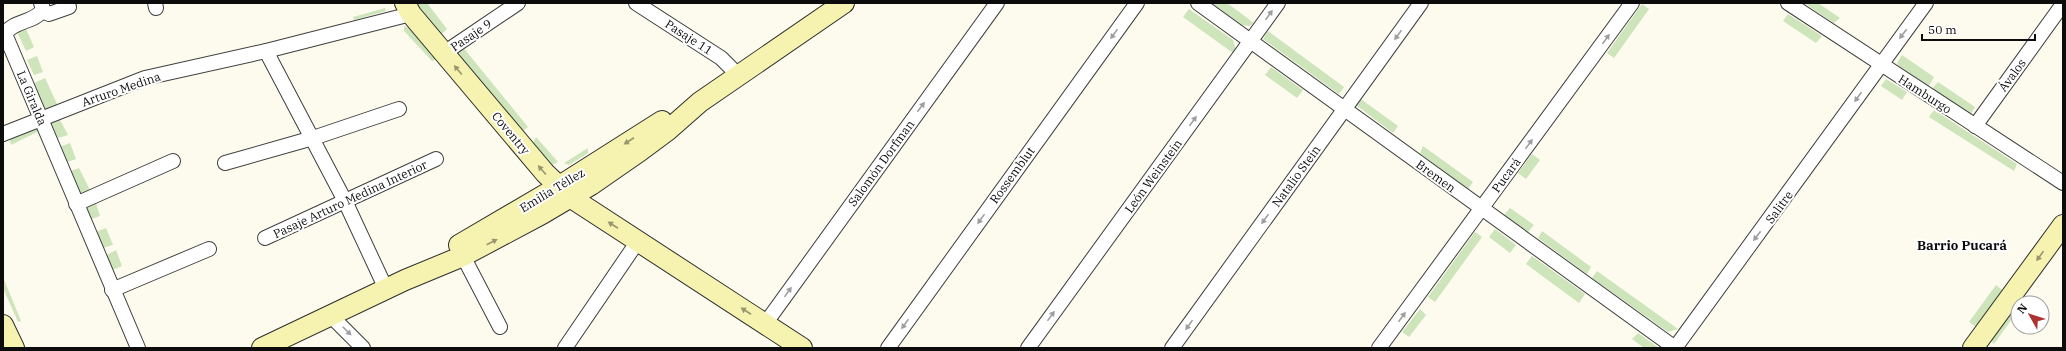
<svg xmlns="http://www.w3.org/2000/svg" width="2066" height="351" viewBox="0 0 2066 351" font-family="'IBM Plex Serif',serif">
<style>
.grass{fill:#cee4bb}
.lines{fill:none;stroke-linecap:round;stroke-linejoin:round}
.street-casing{stroke:#3f3f3f;stroke-width:16}
.secondary-casing{stroke:#2e2e2e;stroke-width:22}
.street{stroke:#fff;stroke-width:14}
.secondary{stroke:#f6f2af;stroke-width:20}
.oneway{fill:#9e9e9e}
.oneway2{fill:#98966e}
.labels{text-anchor:middle;dominant-baseline:central;stroke-width:4;stroke-linejoin:round;paint-order:stroke}
.street-label{font-size:12px;fill:#0c0c0c;stroke:#fff}
.neighbourhood-label{font-size:13px;font-weight:bold;fill:#0c0c0c;stroke:#fff}
</style>
<rect width="100%" height="100%" fill="#fdfbee"/>
<g class="grass">
<path d="M416,3h11l20,26 -6,6z"/>
<path d="M1212,3h15l27,20 -5,3 -7,-1z"/>
<path d="M1804,3h14l22,15 -6,5z"/>
<path d="M1642,4l7,5 -35,49 -7,-5z"/>
<path d="M385,8l1,3 -32,9 -1,-3z"/>
<path d="M1189,9l44,31 3,10 -3,3 -50,-36z"/>
<path d="M1788,14l34,22 -6,7 -33,-22z"/>
<path d="M404,26l6,2 27,31 -5,2 -28,-30z"/>
<path d="M26,29l8,18 -8,4 -9,-19z"/>
<path d="M1268,31l76,56 -5,7 -76,-55z"/>
<path d="M462,46l66,81 -5,4 -5,-1 -63,-77z"/>
<path d="M1902,55l32,22 -5,9 -30,-20 -2,-3z"/>
<path d="M37,56l6,16 -9,3 -7,-15z"/>
<path d="M1271,67l32,23 -6,8 -32,-23z"/>
<path d="M45,78l13,28 -12,5 -5,-3 -9,-24z"/>
<path d="M1886,79l21,13 -5,8 -21,-14z"/>
<path d="M1938,82l37,25 -5,8 -38,-26z"/>
<path d="M1358,97l40,29 -5,7 -37,-28z"/>
<path d="M1934,110l83,54 -3,7 -85,-54z"/>
<path d="M59,118l9,17 -13,4 -7,-16z"/>
<path d="M37,127l4,7 -4,-2 -26,13 -2,-8z"/>
<path d="M536,137l22,25 -8,4 -18,-21z"/>
<path d="M70,143l6,16 -11,4 -6,-16z"/>
<path d="M1423,146l50,36 -5,7 -48,-36z"/>
<path d="M588,148v5l-19,12 -5,-2z"/>
<path d="M1532,154l8,6 -14,19 -8,-6z"/>
<path d="M79,168l12,24 -12,2 -11,-22z"/>
<path d="M95,200l5,16 -11,4 -4,-16z"/>
<path d="M1510,208l24,17 -6,7 -24,-17z"/>
<path d="M106,228l7,17 -10,3 -7,-16z"/>
<path d="M1495,229l21,16 -6,8 -21,-16z"/>
<path d="M1542,231l49,36 -4,7 -49,-36z"/>
<path d="M1475,232l7,5 -47,65 -7,-5z"/>
<path d="M116,250l6,16 -12,5 -5,-15z"/>
<path d="M1532,256l53,38 -6,9 -53,-39z"/>
<path d="M1597,271l81,58 -10,3 -76,-54z"/>
<path d="M3,277l18,44 -3,1 -15,-34z"/>
<path d="M1996,285l6,5 -26,37 -7,-5z"/>
<path d="M2011,308l6,4 -23,32 -3,-3z"/>
<path d="M1420,309l6,6 -17,22 -7,-5z"/>
<path d="M1638,333l21,15h-15l-12,-9z"/>
</g>
<g class="lines">
<g class="street-casing">
<g id="street">
<path d="M41,3l2,6c-7,14 -30,11 -38,25l133,314"/>
<path d="M155,3l1,5"/>
<path d="M636,3l85,55 17,17"/>
<path d="M1198,3l477,345"/>
<path d="M1788,3l275,180"/>
<path d="M42,11l7,3 20,-7"/>
<path d="M266,51l79,150 41,88"/>
<path d="M444,53l74,-50"/>
<path d="M1975,126l88,-122"/>
<path d="M3,134l142,-56 121,-27 145,-37"/>
<path d="M225,163l88,-25 86,-29"/>
<path d="M76,204l97,-43"/>
<path d="M265,238l171,-79"/>
<path d="M463,256l37,71"/>
<path d="M112,290l97,-41"/>
<path d="M330,315l33,33"/>
<path d="M765,324l232,-321"/>
<path d="M565,348l73,-107"/>
<path d="M888,348l249,-345"/>
<path d="M1028,348l250,-345"/>
<path d="M1172,348l249,-345"/>
<path d="M1379,348l253,-345"/>
<path d="M1675,348l251,-345"/>
</g>
</g>
<g class="secondary-casing">
<g id="secondary">
<path d="M405,3l6,11 134,159 25,24 232,151"/>
<path d="M459,245l99,-58 104,-66"/>
<path d="M3,325l11,23"/>
<path d="M262,348l143,-68 58,-24 79,-42 49,-29 49,-34 27,-20 33,-29 144,-99"/>
<path d="M1973,348l90,-123"/>
</g>
</g>
<use href="#street" class="street"/>
<use href="#secondary" class="secondary"/>
</g>
<defs><path id="oneway-solid" d="M-6-.8H1V-3.2L6.5 0L1 3.2V.8H-6Z"/></defs>
<g class="oneway">
<use href="#oneway-solid" transform="translate(1269 15) rotate(-54)"/>
<use href="#oneway-solid" transform="translate(1114 34) rotate(126)"/>
<use href="#oneway-solid" transform="translate(1903 34) rotate(127)"/>
<use href="#oneway-solid" transform="translate(1398 35) rotate(126)"/>
<use href="#oneway-solid" transform="translate(1606 39) rotate(-54)"/>
<use href="#oneway-solid" transform="translate(1858 97) rotate(126)"/>
<use href="#oneway-solid" transform="translate(921 107) rotate(-53)"/>
<use href="#oneway-solid" transform="translate(1193 121) rotate(-54)"/>
<use href="#oneway-solid" transform="translate(1529 144) rotate(-54)"/>
<use href="#oneway-solid" transform="translate(981 219) rotate(126)"/>
<use href="#oneway-solid" transform="translate(1265 219) rotate(126)"/>
<use href="#oneway-solid" transform="translate(1757 236) rotate(127)"/>
<use href="#oneway-solid" transform="translate(788 292) rotate(-54)"/>
<use href="#oneway-solid" transform="translate(1051 316) rotate(-54)"/>
<use href="#oneway-solid" transform="translate(1402 317) rotate(-54)"/>
<use href="#oneway-solid" transform="translate(905 324) rotate(126)"/>
<use href="#oneway-solid" transform="translate(1189 325) rotate(126)"/>
<use href="#oneway-solid" transform="translate(347 331) rotate(45)"/>
</g>
<g class="oneway2">
<use href="#oneway-solid" transform="translate(458 70) rotate(-130)"/>
<use href="#oneway-solid" transform="translate(629 141) rotate(147)"/>
<use href="#oneway-solid" transform="translate(542 170) rotate(-131)"/>
<use href="#oneway-solid" transform="translate(613 225) rotate(-147)"/>
<use href="#oneway-solid" transform="translate(492 242) rotate(-28)"/>
<use href="#oneway-solid" transform="translate(2040 256) rotate(126)"/>
<use href="#oneway-solid" transform="translate(746 311) rotate(-147)"/>
</g>
<g class="labels">
<g class="street-label">
<text transform="translate(471 35) rotate(-34)">Pasaje 9</text>
<text transform="translate(689 37) rotate(33)">Pasaje 11</text>
<text transform="translate(2012 75) rotate(-54)">Ávalos</text>
<text transform="translate(121 89) rotate(-19)">Arturo Medina</text>
<text transform="translate(1925 94) rotate(33)">Hamburgo</text>
<text transform="translate(32 98) rotate(67)">La Giralda</text>
<text transform="translate(511 133) rotate(50)">Coventry</text>
<text transform="translate(881 163) rotate(-54)">Salomón Dorfman</text>
<text transform="translate(1012 175) rotate(-54)">Rossemblut</text>
<text transform="translate(1506 175) rotate(-54)">Pucará</text>
<text transform="translate(1153 176) rotate(-54)">León Weinstein</text>
<text transform="translate(1296 176) rotate(-54)">Natalio Stein</text>
<text transform="translate(1436 176) rotate(36)">Bremen</text>
<text transform="translate(552 190) rotate(-31)">Emilia Téllez</text>
<text transform="translate(350 199) rotate(-25)">Pasaje Arturo Medina Interior</text>
<text transform="translate(1779 207) rotate(-54)">Salitre</text>
</g>
<g class="neighbourhood-label">
<text x="1962" y="245">Barrio Pucará</text>
</g>
</g>
<rect width="2066" height="351" fill="none" stroke="#0c0c0c" stroke-width="8"/>
<g transform="translate(2030 315) rotate(309)"><circle r="19" fill="#ffffff" stroke="#9e9e9e"/>
<path d="M0-3L7 15L0 10L-7 15Z" fill="#ad3333"/>
<text y="-6" font-size="11" font-weight="bold" text-anchor="middle" fill="#0c0c0c">N</text>
</g>
<path d="M1922 34v6h113v-6" fill="none" stroke="#0c0c0c" stroke-width="2"/>
<text x="1928" y="34" font-size="12" fill="#0c0c0c" stroke="#ffffff" stroke-width="3" paint-order="stroke">50 m</text>
</svg>
